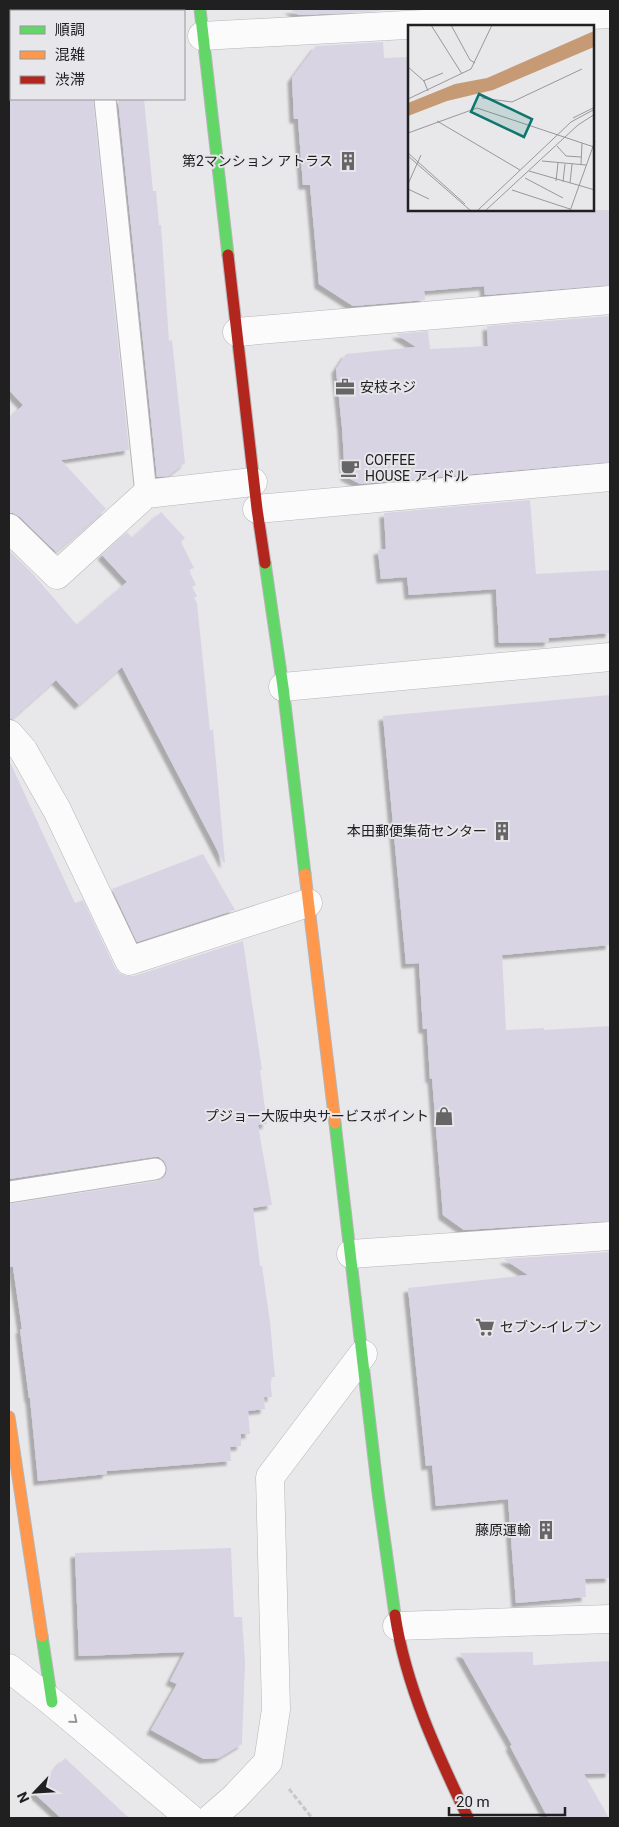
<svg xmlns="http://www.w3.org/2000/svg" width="619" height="1827" viewBox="0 0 619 1827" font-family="Roboto,'Noto Sans JP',sans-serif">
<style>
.building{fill:#d9d4e4;filter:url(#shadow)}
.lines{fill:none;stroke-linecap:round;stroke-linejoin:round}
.lane-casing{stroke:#b6b6b8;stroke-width:23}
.street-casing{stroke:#b6b6b8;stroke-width:29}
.fast-casing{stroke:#b6b6b8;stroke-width:13}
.slow-casing{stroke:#b6b6b8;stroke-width:13}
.jam-casing{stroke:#b6b6b8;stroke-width:13}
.path{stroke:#c7c7c8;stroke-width:3;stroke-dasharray:5 2.5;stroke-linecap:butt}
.lane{stroke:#fcfbfc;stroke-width:21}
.street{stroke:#fcfbfc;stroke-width:28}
.fast{stroke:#63d668;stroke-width:11}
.slow{stroke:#ff974d;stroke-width:11}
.jam{stroke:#b3261e;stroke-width:11}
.oneway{stroke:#999899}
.labels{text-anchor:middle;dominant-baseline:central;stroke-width:4;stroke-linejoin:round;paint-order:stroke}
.poi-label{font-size:14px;fill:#202021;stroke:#e7e6ea;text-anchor:end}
.inset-road{fill:none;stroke:#989799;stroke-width:1}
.view{fill:#0f766e;fill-opacity:0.15;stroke:#0f766e;stroke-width:2.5}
.inset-edge{fill:none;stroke:#202021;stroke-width:2.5}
</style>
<defs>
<filter id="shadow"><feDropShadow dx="-4.5" dy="4.5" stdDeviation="1" flood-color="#0004"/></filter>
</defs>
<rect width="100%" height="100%" fill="#e8e7e9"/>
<g class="building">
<path d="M289,9h91v2l-81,4z"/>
<path d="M383,42l1,16 25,-1v154l20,-1h181v75l-125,10 -1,-9 -60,5 1,9 -72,6 -34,-22 -9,-99h-7l-5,-66h-4l-2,-41 24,-32z"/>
<path d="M9,99h84l36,351 -68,10 45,49 -50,43 -36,-35 -7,-4h-4v-94l14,-14 -14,-15z"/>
<path d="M118,99h26l9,92h3l3,34h2l8,116 3,-1 13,123 -17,13 -11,1z"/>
<path d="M610,316v146l-250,22 -15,-8 -3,-49 -6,-58 10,-15 70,-7 -20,-13 32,-3 2,18 58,-3 -1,-20z"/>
<path d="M530,500l6,74 74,-4v63l-61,5v4l-50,1 -3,-54 -87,6 -2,-18 -26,2 -3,-29 8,-1 -2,-36z"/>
<path d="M161,512l24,26 -4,4 13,26 -5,2 7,15 -4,2 5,9 -3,2 3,5 13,128 3,-2 12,134h-1l-102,-196 -43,38 -23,-25 -44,39h-3v-169l24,24 44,51 50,-43 -25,-27 25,-23 5,6z"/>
<path d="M610,695v250l-108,10 4,75 38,-2v2l66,-4v195l-146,9 -21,-15 -11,-137 -2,1 -3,-50h-4l-4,-66 -13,1 -23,-248z"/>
<path d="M9,760l66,143 8,-3 32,68 4,5 7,3h8l109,-35 19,129h-2l7,54 -9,1 14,80 -19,3 7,58h2l8,56 5,55h-5l2,20h-8l1,12 -17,2 2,23h-9v12l-11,1 1,14 -124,10v3l-69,7 -8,-83h-1l-9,-69h2l-9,-62h-4v-63l148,-23 6,-3 3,-4 1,-6 -3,-7 -5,-4h-6l-144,22z"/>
<path d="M203,854l32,56 -98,32 -25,-53z"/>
<path d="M610,1252v326l-25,1 1,18 -70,6 -8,-104 -72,7 -4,-41 -6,1 -18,-178 120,-13 -24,-16z"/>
<path d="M231,1548l3,69h8l3,46 -3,81 -23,14 -15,1 -53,-29 26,-46 -7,-3 15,-29 -106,4 -4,-103z"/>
<path d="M533,1652v13l77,-4v112l-26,1 25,44h-61l-38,-72 2,-1 -52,-92z"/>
<path d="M65,1758l64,60h-68l-27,-25z"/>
</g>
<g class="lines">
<g class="lane-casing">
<g id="lane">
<path d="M96,9v2"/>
<path d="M105,99l41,395"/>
<path d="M9,1192l146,-23"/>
</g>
</g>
<g class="street-casing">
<g id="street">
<path d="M9,21l2,-2"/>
<path d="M202,36l408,-22"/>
<path d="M237,332l373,-32"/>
<path d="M257,509l353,-32"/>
<path d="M9,528l48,47 89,-81 107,-12"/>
<path d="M283,687l327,-30"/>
<path d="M9,734l14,16 34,60 72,151 179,-58"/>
<path d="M351,1254l259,-18"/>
<path d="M397,1626l213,-7"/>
<path d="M9,1668l43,34 138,116"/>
<path d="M211,1818l23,-20 34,-36 8,-53 -6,-232 93,-123"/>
</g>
</g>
<g class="fast-casing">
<g id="fast">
<path d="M200,9l28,246"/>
<path d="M265,563l18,124 22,187"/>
<path d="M335,1123l43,370 17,122"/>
<path d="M42,1636l10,66"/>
</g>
</g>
<g class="slow-casing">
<g id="slow">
<path d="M305,874l30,249"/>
<path d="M9,1417l33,219"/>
</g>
</g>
<g class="jam-casing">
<g id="jam">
<path d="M228,255l29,254 8,54"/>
<path d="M395,1615c11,72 42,138 73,203"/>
</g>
</g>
<path class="path" d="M289,1789l23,29"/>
<use href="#lane" class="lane"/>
<use href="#street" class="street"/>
<use href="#fast" class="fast"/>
<use href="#slow" class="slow"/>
<use href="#jam" class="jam"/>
</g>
<defs><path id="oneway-chevron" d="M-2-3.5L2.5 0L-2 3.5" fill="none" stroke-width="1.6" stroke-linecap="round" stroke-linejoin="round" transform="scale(1.25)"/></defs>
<use class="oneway" href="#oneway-chevron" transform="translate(74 1720) rotate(40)"/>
<defs>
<g id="building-bare" transform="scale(1.5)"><path d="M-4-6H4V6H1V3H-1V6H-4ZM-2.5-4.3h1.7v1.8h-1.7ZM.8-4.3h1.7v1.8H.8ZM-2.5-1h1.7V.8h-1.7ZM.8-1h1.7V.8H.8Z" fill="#666667" stroke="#e7e6ea" stroke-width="2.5" paint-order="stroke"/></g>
<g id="office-bare" transform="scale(1.5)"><path d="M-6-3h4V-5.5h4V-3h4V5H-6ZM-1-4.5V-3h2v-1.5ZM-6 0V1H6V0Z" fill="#666667" stroke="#e7e6ea" stroke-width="2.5" paint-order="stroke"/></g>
<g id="cafe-bare" transform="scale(1.5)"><path d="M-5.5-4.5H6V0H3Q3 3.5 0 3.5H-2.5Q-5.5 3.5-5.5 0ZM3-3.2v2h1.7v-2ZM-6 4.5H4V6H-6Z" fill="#666667" stroke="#e7e6ea" stroke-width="2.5" paint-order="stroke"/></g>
<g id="shop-bare" transform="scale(1.5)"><path d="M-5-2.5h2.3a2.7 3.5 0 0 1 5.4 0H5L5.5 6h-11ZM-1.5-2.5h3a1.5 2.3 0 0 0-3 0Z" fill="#666667" stroke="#e7e6ea" stroke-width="2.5" paint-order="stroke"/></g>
<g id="supermarket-bare" transform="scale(1.5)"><path d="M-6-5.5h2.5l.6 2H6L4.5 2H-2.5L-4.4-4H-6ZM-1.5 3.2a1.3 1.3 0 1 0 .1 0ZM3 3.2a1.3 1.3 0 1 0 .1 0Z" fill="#666667" stroke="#e7e6ea" stroke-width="2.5" paint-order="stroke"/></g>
</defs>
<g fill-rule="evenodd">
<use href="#building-bare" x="348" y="161"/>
<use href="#office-bare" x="345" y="387"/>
<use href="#cafe-bare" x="350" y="468"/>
<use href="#building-bare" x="502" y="831"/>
<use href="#shop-bare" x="444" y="1116"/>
<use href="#supermarket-bare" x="485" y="1327"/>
<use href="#building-bare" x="546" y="1530"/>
</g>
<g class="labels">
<g class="poi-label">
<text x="333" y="161">第2マンション アトラス</text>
<text x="360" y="387" text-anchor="start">安枝ネジ</text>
<text x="365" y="460" text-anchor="start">COFFEE<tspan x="365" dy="16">HOUSE アイドル</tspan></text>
<text x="487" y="831">本田郵便集荷センター</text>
<text x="429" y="1116">プジョー大阪中央サービスポイント</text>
<text x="500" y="1327" text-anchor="start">セブン-イレブン</text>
<text x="531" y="1530">藤原運輸</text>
</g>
</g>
<g transform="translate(408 25)">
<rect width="186" height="186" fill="#e8e7e9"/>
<path d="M186,6v16l-101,43 -46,11 -39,15v-13l47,-19 32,-6z" fill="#c69a75"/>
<path class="inset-road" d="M23,0l31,49M43,0l19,35 5,3M0,42l16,14 4,10M15,56l20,-8M74,73l30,4 70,-33M0,74l63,-30 21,-44M165,93l22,-11M29,96l83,49M0,108l69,-25 117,39M149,121l9,10 15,1M0,128l57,51M0,131l63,55M134,136l44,4M173,140l1,-22M121,146l66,19M117,153l38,20M148,156l2,-18M155,157l2,-18M162,158l2,-19M0,159l13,-29M0,164l21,10M104,165l58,19M69,186l94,-89 24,-13M77,186l93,-86 17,-11M162,186l25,-70"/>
<path class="view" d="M71,69l53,25 -8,18 -53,-25z"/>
<rect width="186" height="186" class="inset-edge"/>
</g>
<rect width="619" height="1827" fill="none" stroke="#202021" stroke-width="20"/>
<rect x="10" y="10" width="175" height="90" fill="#e7e6ea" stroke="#97979a"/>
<rect x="20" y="26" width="25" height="8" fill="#63d668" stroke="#97979a"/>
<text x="55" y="35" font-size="15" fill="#202021">順調</text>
<rect x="20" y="51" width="25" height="8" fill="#ff974d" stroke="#97979a"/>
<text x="55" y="60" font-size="15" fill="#202021">混雑</text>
<rect x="20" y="76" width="25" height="8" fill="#b3261e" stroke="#97979a"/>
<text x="55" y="85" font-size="15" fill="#202021">渋滞</text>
<g transform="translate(35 1792) rotate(245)" stroke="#e7e6ea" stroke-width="4" paint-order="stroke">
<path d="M0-4L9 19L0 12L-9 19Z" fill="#202021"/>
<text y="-8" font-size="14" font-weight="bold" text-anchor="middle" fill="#202021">N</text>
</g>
<path d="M449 1807v8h116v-8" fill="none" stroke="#202021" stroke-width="2.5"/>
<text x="456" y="1807" font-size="15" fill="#202021" stroke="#e7e6ea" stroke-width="4" paint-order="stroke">20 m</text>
</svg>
